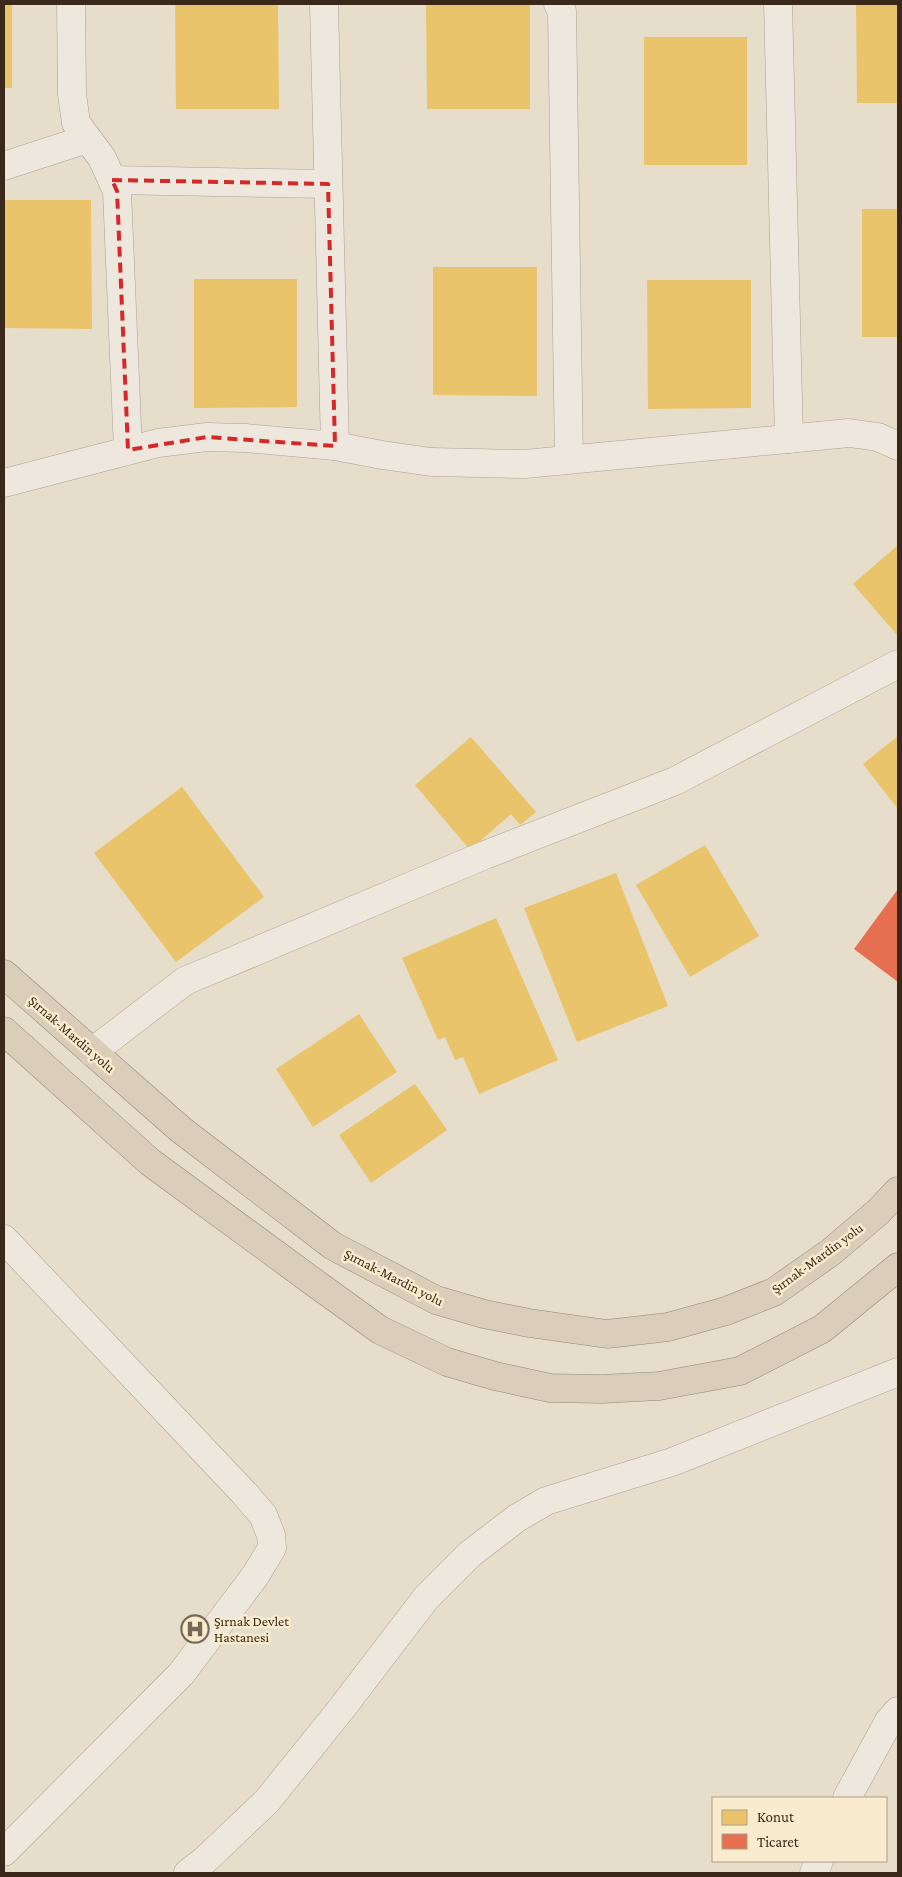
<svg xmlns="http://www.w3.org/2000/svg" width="902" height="1877" viewBox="0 0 902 1877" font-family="'Crimson Pro',serif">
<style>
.homes{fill:#e9c46a}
.shops{fill:#e76f51}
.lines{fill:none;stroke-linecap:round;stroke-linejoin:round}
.minor-casing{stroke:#aba194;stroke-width:29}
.highway-casing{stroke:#90877a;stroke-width:29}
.minor{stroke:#ede7dd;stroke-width:28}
.highway{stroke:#dacdba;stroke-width:28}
.marked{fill:none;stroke:#d62828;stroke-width:4;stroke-dasharray:10 6;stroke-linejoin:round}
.labels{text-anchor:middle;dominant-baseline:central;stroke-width:5;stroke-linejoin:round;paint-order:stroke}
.street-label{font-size:14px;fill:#3a291b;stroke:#f9ebce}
.poi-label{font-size:14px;fill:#3a291b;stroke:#f9ebce;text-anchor:start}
</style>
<rect width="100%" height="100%" fill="#e6ddca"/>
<g class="homes">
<rect x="4" y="4" width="8" height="84"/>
<path d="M175,4h103l1,105h-103z"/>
<path d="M426,4h104v105h-103z"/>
<path d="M856,4h42v99h-41z"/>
<rect x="644" y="37" width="103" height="128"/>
<path d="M4,200h87l1,129 -88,-1z"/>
<rect x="862" y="209" width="36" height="128"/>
<path d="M433,267h104v129l-104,-1z"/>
<path d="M194,279h103v128l-103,1z"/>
<path d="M647,280h104v128l-103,1z"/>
<path d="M898,545v91l-45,-52z"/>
<path d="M898,736v73l-35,-45z"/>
<path d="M471,737l65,75 -16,13 -9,-11 -41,36 -55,-65z"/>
<path d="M182,787l82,110 -88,65 -82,-109z"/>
<path d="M705,845l54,91 -69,41 -54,-92z"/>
<path d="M616,873l52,133 -91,36 -53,-134z"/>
<path d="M496,918l62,142 -79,34 -16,-37 -8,3 -10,-23 -7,3 -36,-82z"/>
<path d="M359,1014l38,58 -84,55 -37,-58z"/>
<path d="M415,1084l32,46 -76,53 -32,-48z"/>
</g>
<path class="shops" d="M898,889v93l-44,-33z"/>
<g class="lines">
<g class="minor-casing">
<g id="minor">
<path d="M71,4l1,90 4,29 26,35 15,33 11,259"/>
<path d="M324,4l11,442"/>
<path d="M558,4l4,7 7,448"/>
<path d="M778,4l11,435"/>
<path d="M4,166l83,-27"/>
<path d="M112,180l216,4"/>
<path d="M4,483l154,-40 49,-6 38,1 90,8 47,9 49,7 94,2 324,-31 29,4 20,9"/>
<path d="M92,1052l93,-71 300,-126 190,-74 223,-117"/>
<path d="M4,1239l240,254 19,22 8,20 1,13 -17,28 -74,98 -177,178"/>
<path d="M847,1798l42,-77 9,-10"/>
<path d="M188,1873l17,-13 62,-59 75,-93 84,-110 44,-44 47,-36 29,-17 126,-39 226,-90"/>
<path d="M814,1873l5,-12"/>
</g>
</g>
<g class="highway-casing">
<g id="highway">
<path d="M4,974l176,155 153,117 103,54 48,14 45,9 78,11 61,-7 58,-16 48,-19 57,-40 47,-40 20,-21"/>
<path d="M4,1031l146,131 169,124 61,44 67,32 48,14 55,12 51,1 58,-3 81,-15 82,-42 76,-62"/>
</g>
</g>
<use href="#minor" class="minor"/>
<use href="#highway" class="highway"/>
</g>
<path class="marked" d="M112,180l216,4 7,262 -128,-9 -79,13 -11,-259z"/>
<defs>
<g id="hospital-ring" transform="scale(1.4375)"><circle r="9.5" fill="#f9ebce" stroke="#766858" stroke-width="1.5"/><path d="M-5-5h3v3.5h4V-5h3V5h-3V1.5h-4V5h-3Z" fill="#766858"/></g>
</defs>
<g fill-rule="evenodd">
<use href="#hospital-ring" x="195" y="1629"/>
</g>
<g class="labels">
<g class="street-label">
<text transform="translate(72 1034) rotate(41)">Şırnak-Mardin yolu</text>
<text transform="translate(817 1258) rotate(-36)">Şırnak-Mardin yolu</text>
<text transform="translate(394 1277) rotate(27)">Şırnak-Mardin yolu</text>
</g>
<g class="poi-label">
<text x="214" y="1621">Şırnak Devlet<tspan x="214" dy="16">Hastanesi</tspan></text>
</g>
</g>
<rect width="902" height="1877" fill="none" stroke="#3a291b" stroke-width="10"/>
<rect x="712" y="1797" width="175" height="65" fill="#f9ebce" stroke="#ad9d86"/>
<rect x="722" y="1810" width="25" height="15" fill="#e9c46a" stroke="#ad9d86"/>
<text x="757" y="1822" font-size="15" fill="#3a291b">Konut</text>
<rect x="722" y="1834" width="25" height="15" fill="#e76f51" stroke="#ad9d86"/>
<text x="757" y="1847" font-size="15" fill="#3a291b">Ticaret</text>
</svg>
